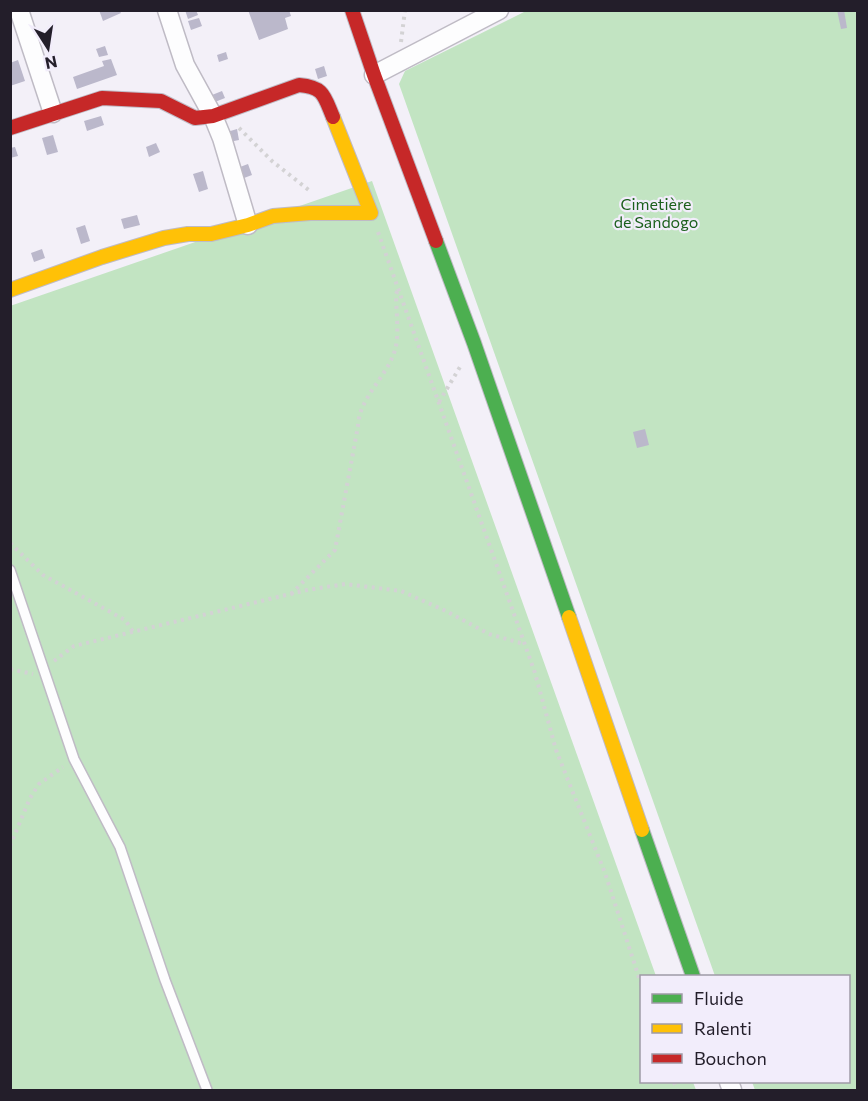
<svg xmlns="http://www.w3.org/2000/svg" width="868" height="1101" viewBox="0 0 868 1101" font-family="Commissioner,sans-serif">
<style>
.green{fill:#c2e4c2}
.building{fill:#bbb8cb}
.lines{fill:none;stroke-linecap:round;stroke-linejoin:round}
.lane-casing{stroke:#bfbbc5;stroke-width:12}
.street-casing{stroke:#bfbbc5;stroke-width:21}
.fast-casing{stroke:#bfbbc5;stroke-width:16}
.slow-casing{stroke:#bfbbc5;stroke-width:16}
.jam-casing{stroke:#bfbbc5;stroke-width:16}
.path{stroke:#d3d2d4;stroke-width:4;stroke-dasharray:3 4.5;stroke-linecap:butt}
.lane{stroke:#fdfdfe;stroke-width:9}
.street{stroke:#fdfdfe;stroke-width:18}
.fast{stroke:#4caf50;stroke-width:14}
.slow{stroke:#ffc107;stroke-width:14}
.jam{stroke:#c62828;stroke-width:14}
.labels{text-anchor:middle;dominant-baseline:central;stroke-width:4.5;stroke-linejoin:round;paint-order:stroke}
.park-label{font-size:16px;fill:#1c601d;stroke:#f2edfb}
</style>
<rect width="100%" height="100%" fill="#f3f0f8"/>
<g class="green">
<path d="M526,11h331v1079h-102l-3,-8h96v-106h-133l-316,-892 6,-13z"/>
<path d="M372,181l284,795h-14v106h51l3,8h-685l-1,-784z"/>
</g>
<g class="building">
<path d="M99,10h20l2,3 -18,8z"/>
<path d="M185,10h11l2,5 -10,4z"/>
<path d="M248,10h41l2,6 -6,2 3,11 -29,11z"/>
<path d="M837,10h7l3,18 -6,1z"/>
<path d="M199,18l3,8 -11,4 -3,-9z"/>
<path d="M105,46l3,9 -9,2 -3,-8z"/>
<path d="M226,52l2,7 -9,3 -2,-7z"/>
<path d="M111,59l6,16 -40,14 -4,-12 31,-11 -2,-5z"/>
<path d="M18,60l7,21 -15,5v-23z"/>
<path d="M324,66l3,10 -9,3 -3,-10z"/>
<path d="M222,91l3,7 -10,4 -3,-7z"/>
<path d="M101,116l3,9 -17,6 -3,-10z"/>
<path d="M237,129l2,11 -10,2 -2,-10z"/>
<path d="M53,135l5,17 -11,3 -5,-17z"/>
<path d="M156,143l4,9 -11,5 -3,-10z"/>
<path d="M15,147l3,9 -8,2v-10z"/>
<path d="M248,164l4,11 -8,3 -4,-11z"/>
<path d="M203,171l5,18 -9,3 -6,-18z"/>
<path d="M137,215l3,10 -16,4 -3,-10z"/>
<path d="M85,225l5,16 -9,3 -5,-16z"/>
<path d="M42,249l3,9 -11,4 -3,-9z"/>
<path d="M645,429l4,16 -12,3 -4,-16z"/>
</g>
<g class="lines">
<g class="lane-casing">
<path id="lane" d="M10,570l64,189 46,88 45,133 42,110"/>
</g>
<g class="street-casing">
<g id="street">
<path d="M19,10l34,103"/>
<path d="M167,10l18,55 28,51 9,22 26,87"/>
<path d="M374,75l125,-65"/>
<path d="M729,1082l3,8"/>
</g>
</g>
<g class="fast-casing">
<g id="fast">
<path d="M436,241l38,102 95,274"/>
<path d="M642,830l51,146"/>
</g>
</g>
<g class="slow-casing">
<g id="slow">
<path d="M10,290l92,-33 62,-19 24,-4h23l37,-9 25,-9 37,-3h61l-38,-96"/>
<path d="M569,617l73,213"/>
</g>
</g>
<g class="jam-casing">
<g id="jam">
<path d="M352,10l22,65 62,166"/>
<path d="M10,128l92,-30 59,3 34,17 18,-2 86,-31c25,2 25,11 34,32"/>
</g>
</g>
<g class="path">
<path d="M401,42l4,-32"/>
<path d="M239,128l33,33 38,30"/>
<path d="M378,232l157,441 21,77 49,123 37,114"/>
<path d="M439,402l21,-35"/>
<path d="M10,543l33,32 82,45 9,13"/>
<path d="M291,594l44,-44 23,-124c1,-30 32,-51 38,-80 3,-16 0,-36 0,-52l2,-4"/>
<path d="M54,661l20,-15 233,-56 38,-6 56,7 45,20 43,23 35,10"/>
<path d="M10,669l23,5"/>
<path d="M10,846l20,-48 9,-14 24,-17"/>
<path d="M674,1082l3,8"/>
</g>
<use href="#lane" class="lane"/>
<use href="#street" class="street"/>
<use href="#fast" class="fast"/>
<use href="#slow" class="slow"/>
<use href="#jam" class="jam"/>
</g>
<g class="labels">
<g class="park-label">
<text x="656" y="203">Cimetière<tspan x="656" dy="18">de Sandogo</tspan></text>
</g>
</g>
<rect width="868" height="1101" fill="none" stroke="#231e2a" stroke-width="24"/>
<rect x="640" y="975" width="210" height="108" fill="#f2edfb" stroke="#9f9aa7" stroke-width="1.5"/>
<rect x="652" y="994" width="30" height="9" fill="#4caf50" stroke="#9f9aa7" stroke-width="1.5"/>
<text x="694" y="1005" font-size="18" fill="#231e2a">Fluide</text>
<rect x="652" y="1024" width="30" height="9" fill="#ffc107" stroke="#9f9aa7" stroke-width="1.5"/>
<text x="694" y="1035" font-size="18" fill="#231e2a">Ralenti</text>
<rect x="652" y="1054" width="30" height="9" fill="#c62828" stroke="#9f9aa7" stroke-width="1.5"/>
<text x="694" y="1065" font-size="18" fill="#231e2a">Bouchon</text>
<g transform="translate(48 48) rotate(168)" stroke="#f2edfb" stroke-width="4.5" paint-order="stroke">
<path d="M0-4.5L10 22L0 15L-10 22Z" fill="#231e2a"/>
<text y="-9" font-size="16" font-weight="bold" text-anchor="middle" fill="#231e2a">N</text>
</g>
</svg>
